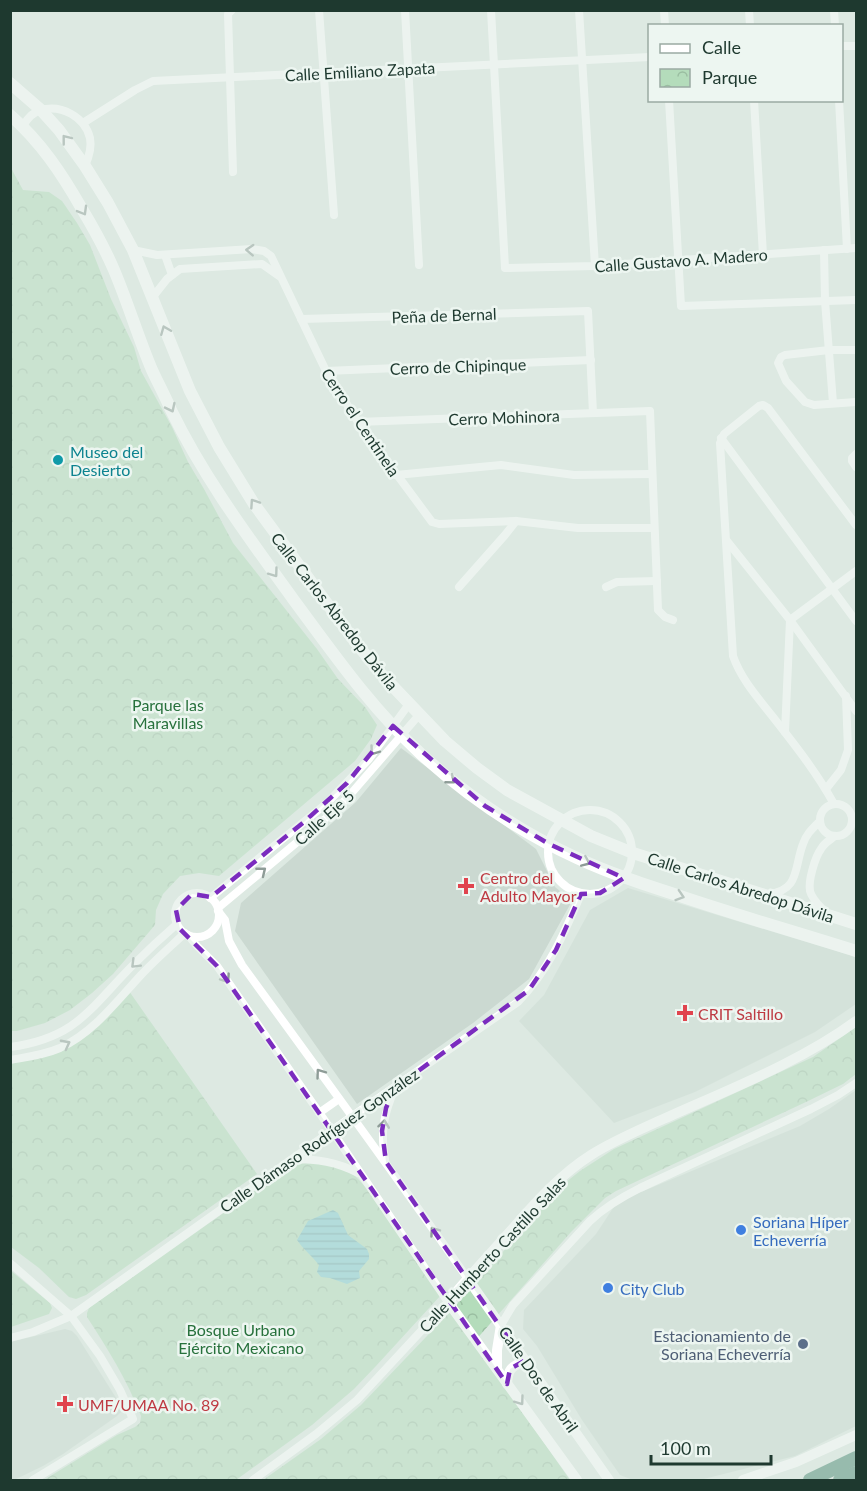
<svg xmlns="http://www.w3.org/2000/svg" width="867" height="1491" viewBox="0 0 867 1491" font-family="Lato,sans-serif">
<style>
.built{fill:#cbd9d1}
.park{fill:url(#park-crowns)}
.water{fill:url(#water-rules)}
.lines{fill:none;stroke-linecap:round;stroke-linejoin:round}
.minor{stroke:#fff;stroke-width:8}
.tertiary{stroke:#fff;stroke-width:10}
.secondary{stroke:#fff;stroke-width:12}
.trunk{stroke:#44846e;stroke-width:14}
.oneway{stroke:#8e9c97}
.marked{fill:none;stroke:#7b2cbf;stroke-width:4.5;stroke-dasharray:12 8;stroke-linejoin:round}
.culture-dot{fill:#0f9aa8;stroke:#edf6f1;stroke-width:2}
.health-dot{fill:#e0444e;stroke:#edf6f1;stroke-width:2}
.shop-dot{fill:#3f7fe0;stroke:#edf6f1;stroke-width:2}
.service-dot{fill:#5c6f8a;stroke:#edf6f1;stroke-width:2}
.labels{text-anchor:middle;dominant-baseline:central;stroke-width:5;stroke-linejoin:round;paint-order:stroke}
.street-label{font-size:16px;fill:#1e392f;stroke:#edf6f1}
.culture-label{font-size:16px;fill:#0d838f;stroke:#edf6f1;text-anchor:start}
.park-label{font-size:16px;fill:#27713c;stroke:#edf6f1}
.health-label{font-size:16px;fill:#be3a42;stroke:#edf6f1;text-anchor:start}
.shop-label{font-size:16px;fill:#366cbe;stroke:#edf6f1;text-anchor:start}
.service-label{font-size:16px;fill:#4e5e75;stroke:#edf6f1;text-anchor:end}
</style>
<defs>
<pattern id="park-crowns" width="20" height="18" patternUnits="userSpaceOnUse" patternTransform="scale(1.5)"><rect width="20" height="18" fill="#b4dcbb"/><path d="M2 6a3 3 0 1 1 6 0M12 15a3 3 0 1 1 6 0" fill="none" stroke="#9abea1"/></pattern>
<pattern id="water-rules" width="6" height="5" patternUnits="userSpaceOnUse" patternTransform="scale(1.5)"><rect width="6" height="5" fill="#81cdd2"/><path d="M0 2.5h6" fill="none" stroke="#69a7ab"/></pattern>
</defs>
<rect width="100%" height="100%" fill="#dde9e2"/>
<g class="built">
<path d="M401,748l135,101 19,38 17,14 -43,78 -56,44 -116,81 -122,-173 6,-28 115,-101z"/>
<path d="M628,888l228,69v47l-41,28 -120,60 -81,31 -95,-102 25,-26 46,-85z"/>
<path d="M856,1090v336l-61,30 -95,24h-67l-13,-5 -38,-55 -45,-74 -14,-17 1,-19 72,-76 21,-32 183,-76 29,-17z"/>
<path d="M65,1329l7,2 5,5 41,65 3,6v5l-4,4 -54,38 -20,12 -29,14h-4v-138z"/>
</g>
<g class="park">
<path d="M11,168l12,22 26,2 13,9 15,22 13,22 21,54 23,48 7,24 31,56 16,35 16,27 29,54 84,106 21,30 27,28 12,18 -6,14 -16,22 -136,115 -20,-3 -19,3 -17,18 -7,16 -1,15 -42,49 -21,19 -22,17 -25,13 -28,8h-7z"/>
<path d="M129,991l128,183 -171,121 -10,4 -7,-2 -30,-29 -28,-21v-185l50,-14z"/>
<path d="M856,1027v47l-13,10 -37,18 -190,89 -11,7 -34,34 -97,110 96,138h-307l58,-41 40,-34 87,-91 113,-128 19,-15 34,-22 199,-92z"/>
<path d="M318,1161l34,12 8,8 15,17 66,97 -65,71 -22,23 -42,36 -76,55h-192l73,-45 18,-8 5,-4 1,-7c-14,-36 -33,-67 -54,-99v-4l2,-5 187,-132c14,-8 25,-14 42,-15z"/>
<path d="M10,1270l40,33 2,5 -3,6 -38,13z"/>
</g>
<path class="water" d="M333,1210l5,3 10,22 19,14 2,5v5l-10,12 1,7 -13,6 -17,-6 -9,-1 -4,-5 2,-7c-7,-9 -16,-16 -22,-25l11,-19z"/>
<g class="lines">
<g class="minor">
<path d="M232,10l-4,4 5,158"/>
<path d="M319,10l15,205"/>
<path d="M405,10l14,255"/>
<path d="M491,10l14,258 90,-2 261,-18"/>
<path d="M579,10l16,256"/>
<path d="M664,10l1,16"/>
<path d="M749,10l1,16"/>
<path d="M834,10l1,16"/>
<path d="M842,46h14"/>
<path d="M669,100l12,206 175,-6"/>
<path d="M754,100l9,155"/>
<path d="M839,100l8,149"/>
<path d="M83,123l52,-33 18,-9 497,-24"/>
<path d="M23,126c4,-7 10,-14 18,-16 20,-6 44,7 49,28 2,10 -1,19 -5,28"/>
<path d="M133,250l24,5 95,-6 12,2 7,5 55,115 32,51 74,100 7,2 77,-3 62,7h76"/>
<path d="M824,250l1,51 8,102"/>
<path d="M165,255l7,20"/>
<path d="M152,298l15,-19 13,-10 82,-5 17,12"/>
<path d="M301,319l287,-8 5,102"/>
<path d="M856,350h-27l-44,5 -4,2 -3,6 8,18 19,21 9,3 42,-3"/>
<path d="M326,371l265,-11"/>
<path d="M358,422l292,-11 8,199 7,7 8,3"/>
<path d="M721,438l135,183"/>
<path d="M856,454l-4,4v3l4,6"/>
<path d="M396,475l105,-10 73,10 78,-1"/>
<path d="M727,541l63,79 66,91"/>
<path d="M459,587l46,-52 11,-14"/>
<path d="M606,587l11,-5 40,-1"/>
<path d="M785,732l5,-112 66,-49"/>
<path d="M826,789l15,-19 7,-20 -2,-54"/>
<path d="M834,804c-17,-31 -39,-59 -61,-87 -15,-19 -32,-38 -40,-61l-13,-213 4,-9 35,-28 4,-1 5,3 88,117"/>
<circle cx="836" cy="820" r="16"/>
<circle cx="590" cy="852" r="42"/>
<circle cx="197" cy="915" r="22"/>
<path d="M768,894c32,-3 26,-27 35,-50 3,-10 10,-16 17,-23"/>
<path d="M210,898l117,-95 42,-44 40,-55"/>
<path d="M218,908l113,-94 18,-18 70,-81"/>
<path d="M218,911l7,9 4,21 13,24c76,104 152,208 226,314"/>
<path d="M827,914c-5,-6 -15,-14 -17,-23 -2,-10 5,-34 11,-42 3,-6 9,-9 14,-13"/>
<path d="M188,935l9,11 20,20 115,165 116,171 -91,98 -41,34 -63,46"/>
<path d="M10,1047c67,-9 80,-39 123,-82 14,-14 29,-28 44,-41"/>
<path d="M10,1060c17,-3 34,-5 50,-12 34,-16 56,-46 81,-73 14,-15 29,-28 44,-42"/>
<path d="M319,1113l20,-14"/>
<path d="M293,1159c24,0 44,3 65,14"/>
<path d="M385,1159c-5,-28 -1,-45 10,-71"/>
<path d="M10,1263l61,53 29,40 20,34 13,29 -100,61"/>
<path d="M501,1325l12,-20 77,-84c15,-14 32,-24 50,-33l171,-79 27,-14 18,-12"/>
<path d="M10,1338l23,-6 38,-16 280,-199 167,-115c31,-32 46,-68 63,-108"/>
</g>
<g class="tertiary">
<path d="M468,1279l141,201"/>
<path d="M497,1369v-19l4,-25"/>
<path d="M507,1384c1,-15 4,-17 17,-23"/>
<path d="M577,1480l-129,-178c21,-26 44,-50 66,-75 24,-27 47,-53 77,-72 22,-14 46,-24 70,-35 64,-29 138,-57 195,-99"/>
<path d="M743,1480l53,-18 60,-27"/>
</g>
<g class="secondary">
<path d="M10,83l31,27 18,20 26,36 23,37 25,47 57,141 29,56 35,57 102,139 27,33 62,65 32,27 30,22 84,46 42,17 223,71"/>
<path d="M10,115c31,27 52,59 72,94 12,20 23,40 32,61 14,33 24,67 38,100 6,13 13,26 19,40 33,68 78,128 122,189 40,54 78,109 128,155 46,42 99,78 156,104 32,15 66,26 100,37 59,20 119,37 179,56"/>
</g>
<g class="trunk">
<path d="M810,1480l46,-22"/>
<path d="M840,1480l16,-7"/>
</g>
</g>
<defs><path id="oneway-chevron" d="M-2-3.5L2.5 0L-2 3.5" fill="none" stroke-width="1.6" stroke-linecap="round" stroke-linejoin="round" transform="scale(1.5)"/></defs>
<g class="oneway">
<use href="#oneway-chevron" transform="translate(66 139) rotate(-128)"/>
<use href="#oneway-chevron" transform="translate(83 211) rotate(60)"/>
<use href="#oneway-chevron" transform="translate(250 250) rotate(-177)"/>
<use href="#oneway-chevron" transform="translate(165 330) rotate(-112)"/>
<use href="#oneway-chevron" transform="translate(171 408) rotate(64)"/>
<use href="#oneway-chevron" transform="translate(254 503) rotate(-124)"/>
<use href="#oneway-chevron" transform="translate(274 573) rotate(54)"/>
<use href="#oneway-chevron" transform="translate(374 751) rotate(126)"/>
<use href="#oneway-chevron" transform="translate(451 780) rotate(39)"/>
<use href="#oneway-chevron" transform="translate(586 862) rotate(23)"/>
<use href="#oneway-chevron" transform="translate(262 871) rotate(-39)"/>
<use href="#oneway-chevron" transform="translate(680 896) rotate(18)"/>
<use href="#oneway-chevron" transform="translate(135 964) rotate(135)"/>
<use href="#oneway-chevron" transform="translate(226 979) rotate(56)"/>
<use href="#oneway-chevron" transform="translate(66 1044) rotate(-28)"/>
<use href="#oneway-chevron" transform="translate(320 1073) rotate(-126)"/>
<use href="#oneway-chevron" transform="translate(384 1124) rotate(-83)"/>
<use href="#oneway-chevron" transform="translate(434 1231) rotate(-125)"/>
<use href="#oneway-chevron" transform="translate(520 1401) rotate(54)"/>
</g>
<path d="M0 0H867V1491H0ZM393,726l92,80 64,38 75,34 -24,15 -19,1 -25,56 -27,40 -134,98 -9,20 -4,23 4,31 138,199 -14,8 -3,15 -290,-418 -37,-37 -4,-19 16,-16 19,3 93,-75 43,-39z" fill="#dde9e2" fill-opacity=".55" fill-rule="evenodd"/>
<path class="marked" d="M393,726l92,80 64,38 75,34 -24,15 -19,1 -25,56 -27,40 -134,98 -9,20 -4,23 4,31 138,199 -14,8 -3,15 -290,-418 -37,-37 -4,-19 16,-16 19,3 93,-75 43,-39z"/>
<circle class="culture-dot" cx="58" cy="460" r="6"/>
<g class="health-dot">
<path d="M463 877h6v6h6v6h-6v6h-6v-6h-6v-6h6z"/>
<path d="M682 1004h6v6h6v6h-6v6h-6v-6h-6v-6h6z"/>
<path d="M62 1395h6v6h6v6h-6v6h-6v-6h-6v-6h6z"/>
</g>
<g class="shop-dot">
<circle cx="741" cy="1230" r="6"/>
<circle cx="608" cy="1288" r="6"/>
</g>
<circle class="service-dot" cx="803" cy="1344" r="6"/>
<g class="labels">
<g class="street-label">
<text transform="translate(360 71) rotate(-3)">Calle Emiliano Zapata</text>
<text transform="translate(681 260) rotate(-4)">Calle Gustavo A. Madero</text>
<text transform="translate(444 315) rotate(-2)">Peña de Bernal</text>
<text transform="translate(458 366) rotate(-2)">Cerro de Chipinque</text>
<text transform="translate(504 417) rotate(-2)">Cerro Mohinora</text>
<text transform="translate(361 422) rotate(56)">Cerro el Centinela</text>
<text transform="translate(335 611) rotate(52)">Calle Carlos Abredop Dávila</text>
<text transform="translate(324 817) rotate(-42)">Calle Eje 5</text>
<text transform="translate(741 887) rotate(18)">Calle Carlos Abredop Dávila</text>
<text transform="translate(319 1140) rotate(-35)">Calle Dámaso Rodríguez González</text>
<text transform="translate(492 1254) rotate(-47)">Calle Humberto Castillo Salas</text>
<text transform="translate(539 1379) rotate(55)">Calle Dos de Abril</text>
</g>
<g class="culture-label">
<text x="70" y="451">Museo del<tspan x="70" dy="18">Desierto</tspan></text>
</g>
<g class="park-label">
<text x="168" y="704">Parque las<tspan x="168" dy="18">Maravillas</tspan></text>
<text x="241" y="1329">Bosque Urbano<tspan x="241" dy="18">Ejército Mexicano</tspan></text>
</g>
<g class="health-label">
<text x="480" y="877">Centro del<tspan x="480" dy="18">Adulto Mayor</tspan></text>
<text x="698" y="1013">CRIT Saltillo</text>
<text x="78" y="1404">UMF/UMAA No. 89</text>
</g>
<g class="shop-label">
<text x="753" y="1221">Soriana Híper<tspan x="753" dy="18">Echeverría</tspan></text>
<text x="620" y="1288">City Club</text>
</g>
<g class="service-label">
<text x="791" y="1335">Estacionamiento de<tspan x="791" dy="18">Soriana Echeverría</tspan></text>
</g>
</g>
<rect width="867" height="1491" fill="none" stroke="#1e392f" stroke-width="24"/>
<rect x="648" y="24" width="195" height="78" fill="#edf6f1" stroke="#9aaaa3" stroke-width="1.5"/>
<rect x="660" y="44" width="30" height="9" fill="#ffffff" stroke="#9aaaa3" stroke-width="1.5"/>
<text x="702" y="54" font-size="18" fill="#1e392f">Calle</text>
<rect x="660" y="69" width="30" height="18" fill="url(#park-crowns)" stroke="#9aaaa3" stroke-width="1.5"/>
<text x="702" y="84" font-size="18" fill="#1e392f">Parque</text>
<path d="M651 1455v9h120v-9" fill="none" stroke="#1e392f" stroke-width="3"/>
<text x="660" y="1455" font-size="18" fill="#1e392f" stroke="#edf6f1" stroke-width="4.5" paint-order="stroke">100 m</text>
</svg>
